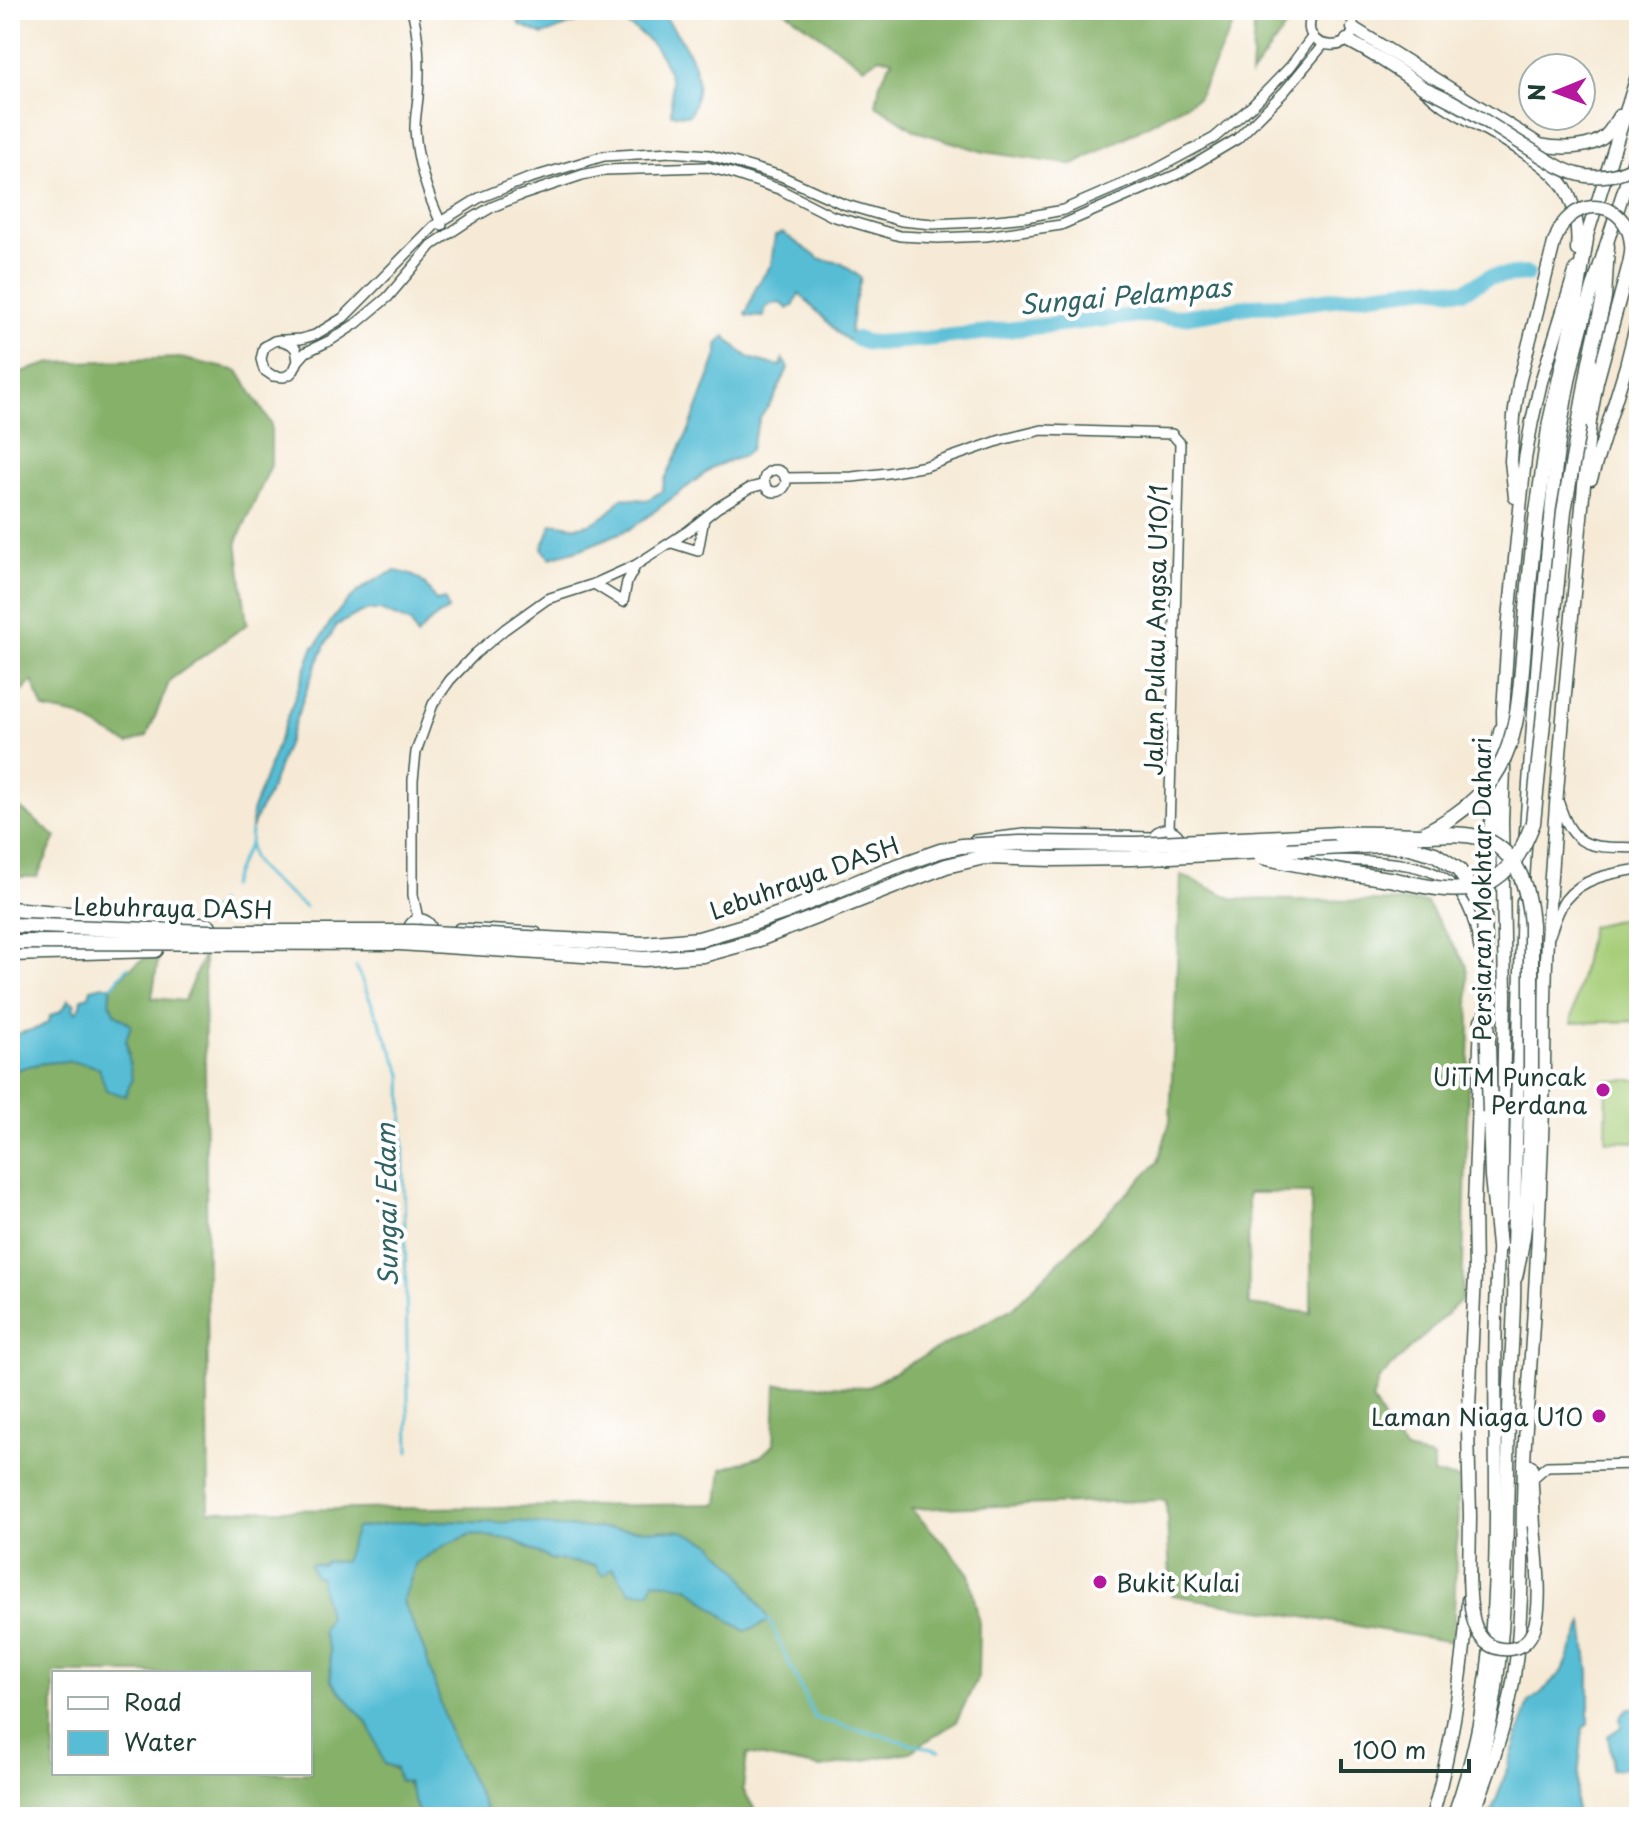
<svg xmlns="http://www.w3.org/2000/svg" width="1649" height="1827" viewBox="0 0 1649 1827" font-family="'Playpen Sans',sans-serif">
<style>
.green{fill:#a7ce79;stroke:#638656;stroke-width:2}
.forest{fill:#85b169;stroke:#52774e;stroke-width:2;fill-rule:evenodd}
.water{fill:#57bdd5;stroke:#3b7d84;stroke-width:2}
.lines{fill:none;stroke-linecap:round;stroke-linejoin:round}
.stream{stroke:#57bdd5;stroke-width:3}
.river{stroke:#57bdd5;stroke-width:16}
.minor-casing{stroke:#3f574c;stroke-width:12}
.major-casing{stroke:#3f574c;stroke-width:15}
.highway-casing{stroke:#3f574c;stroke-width:17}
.minor{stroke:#fff;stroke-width:9}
.major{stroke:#fff;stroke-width:12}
.highway{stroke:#fff;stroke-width:14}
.major-bridge-casing{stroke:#3f574c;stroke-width:15;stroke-linecap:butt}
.highway-bridge-casing{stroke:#3f574c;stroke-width:17;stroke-linecap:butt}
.major-bridge{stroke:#fff;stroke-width:12}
.highway-bridge{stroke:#fff;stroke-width:14}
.poi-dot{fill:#b5179e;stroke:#fff;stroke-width:3}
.labels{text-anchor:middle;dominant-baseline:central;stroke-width:8;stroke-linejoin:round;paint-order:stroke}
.street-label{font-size:24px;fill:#1f3d34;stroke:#fff}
.poi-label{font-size:24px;fill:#1f3d34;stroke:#fff;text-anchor:end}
.water-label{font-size:26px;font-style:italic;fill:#306364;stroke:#fff}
</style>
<rect width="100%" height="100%" fill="#fff"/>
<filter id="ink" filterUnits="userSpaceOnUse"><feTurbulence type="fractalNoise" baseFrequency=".0125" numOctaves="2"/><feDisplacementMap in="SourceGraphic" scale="16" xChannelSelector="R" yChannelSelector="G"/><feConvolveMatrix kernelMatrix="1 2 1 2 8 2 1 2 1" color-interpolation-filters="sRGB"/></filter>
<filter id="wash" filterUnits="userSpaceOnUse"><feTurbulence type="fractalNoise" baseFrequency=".006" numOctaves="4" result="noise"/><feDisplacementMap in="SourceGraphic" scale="32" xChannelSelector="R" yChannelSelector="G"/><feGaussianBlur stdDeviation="1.8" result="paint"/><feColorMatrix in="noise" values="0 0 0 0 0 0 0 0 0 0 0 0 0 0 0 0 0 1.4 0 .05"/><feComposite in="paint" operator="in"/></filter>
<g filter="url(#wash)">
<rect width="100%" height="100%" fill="#f6ead6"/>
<g class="green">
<path d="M1639,915v106l-68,2 20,-97z"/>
<path d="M1607,1080h32v62l-33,-1z"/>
</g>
<g class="forest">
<path d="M784,10h456l-42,88 -124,67 -90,-13 -68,-21 -40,-26 4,-22 12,-23 -12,-3 -16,10z"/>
<path d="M1255,10h43l-47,65z"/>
<path d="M180,358l58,13 33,53v41l-34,76 10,83 -77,56 -23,56 -19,8 -50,-28 -34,-7 -12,-28 -22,23v-329l42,-12z"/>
<path d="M10,800l46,37 -19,40h-27z"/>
<path d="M1181,875l53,24 192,3 41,64 3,59 -8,274 -83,80 -7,21 12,21 22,30 27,7v16l26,5 -6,163 -282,-47 -5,-95 -255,9 38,40 20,25 10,47 -1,56 -22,45 -46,30 -89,16 -74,-14 -4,35 16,28h-270l-39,-83 -26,-84 -21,-48 13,-39 31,-19 25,-10 41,6 37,19 63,9 40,12 35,7 43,35 15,9 -7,-60 -28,-28 -29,-12 -124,-4 -40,-6 -19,2 -57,-2 -18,2 -13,-2 -67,41 -17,-1 -5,4 -11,-1 8,11 9,42 -5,15 7,19 1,29 38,45 15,39c24,8 28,32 36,53h-410v-745c28,-10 61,-15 89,-4l30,-13 -3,-15 5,-15 -15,-11 -8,-13 4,-15 17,-17 16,-11 13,2 -6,38 32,3 20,-47 5,557 509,-7 4,-35 39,-13 13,-12 2,-59 91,2 146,-79 145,-146 12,-41zM1248,1193h63v120l-62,-8zM54,1673h256v100h-256z"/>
</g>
<g class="water">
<path d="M513,10h147c17,23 44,56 36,87 -1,6 -4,13 -7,18l-18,-1c0,-11 2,-26 -1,-37 -10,-35 -43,-62 -80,-58 -15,2 -32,11 -47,16l-23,-10z"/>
<path d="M783,233l37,26 21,4 20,15 -7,27 -4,27 25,8 1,7 -25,-5 -12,-8 -40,-41 -5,12 -6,4 -7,-6 -9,1 -7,4 -1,9 -17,-1 -1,-2 10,-27 15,-22 4,-29z"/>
<path d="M725,336c21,23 25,24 56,30l2,-7 5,9 -14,30 -14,20 -10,32 -7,6 -28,10 -83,62 -51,21 -31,9 -8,-10 10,-24c7,-1 12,1 19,2 21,2 40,-12 50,-28l26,2 15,-9 3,-12 24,-49 21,-56 7,-19v-10z"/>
<path d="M395,571c24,4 29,10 41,30l9,-2 3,11c-13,6 -22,14 -31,26l-6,-13 -31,-13h-10l-11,3 -22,12 -12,20 -14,33 -42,115 -12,22 -6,17 1,-20 62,-166 3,-1c18,-35 40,-60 78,-74z"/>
<path d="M103,986h9l-3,15 7,13 15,11 -5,15 6,40 -7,16 -19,-6 -7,-22c-28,-11 -61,-6 -89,4v-36l28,-8 11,-6 1,-6c10,-4 15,-6 18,-17l7,5 -2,5 3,3 5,-6 1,-8 7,-2 2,-7z"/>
<path d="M411,1521l13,2 18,-2 57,2 19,-2 40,6 124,4 29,12 28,28 31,50 -24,10 -15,-9 -43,-35 -34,-6 -4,11h-20l-17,-24 -11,7 -7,-10 -45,-6 -37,-19 -41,-6 -25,10 -31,19 -13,39 21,48 26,84 39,83h-69l-13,-35 -8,-1 -4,-13 -11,-4 -15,-39 -38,-45 -1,-29 -8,-19 6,-15 -9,-41h-5l-4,-12 12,1 4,-4 18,1 12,-34z"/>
<path d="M1583,1623l6,49v52l-6,4 -7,72v17h-87l11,-27 29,-88 12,-9 22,-22z"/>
<path d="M1639,1706v61c-10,0 -18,3 -28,2l1,-11 -4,-22 13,-9 -1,-10 7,-7z"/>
</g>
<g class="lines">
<g class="stream">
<path d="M251,830c-1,9 -2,18 1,27 7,18 38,37 53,50"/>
<path d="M230,886l10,-25 10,-17"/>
<path d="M206,917l12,-14"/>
<path d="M356,967l46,107 7,378"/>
<path d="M112,986l16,-19"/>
<path d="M769,1620l46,98 124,33"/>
</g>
<path class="river" d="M857,339l8,3 11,1 50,-4 214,-24 43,2 68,-11 34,-1 143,-18 36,4 25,-14 38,-3"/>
</g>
</g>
<g filter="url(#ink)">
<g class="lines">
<g class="minor-casing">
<g id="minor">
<path d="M412,10c8,29 8,58 6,87 -1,11 -3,21 -3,32 2,34 12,65 27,96"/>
<path d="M1315,10c-28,45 60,49 33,0"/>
<path d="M284,340l17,-1 14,-4 28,-17 91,-92 45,-28 48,-19 77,-23 67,-4 38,3 72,21 62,28 58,17 32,3 44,-2 49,-5 37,-7 90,-39 61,-33 39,-33 37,-38 23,-31"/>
<path d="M298,361l-2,-12 -5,-5 -11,-4 -6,1 -10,6 -3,12 3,11 9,6 11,1 6,-3 4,-4 4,-9 8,-9 25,-12 26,-17 31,-26 44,-52 36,-24 24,-14 27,-11 63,-21 23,-5 102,-3 24,6 48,16 53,27 68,20 38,2 48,-2 75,-11 119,-52 57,-34 47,-47 39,-47"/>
<circle cx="775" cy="481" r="11"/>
<path d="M785,478l67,-1 36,-4 38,-7 75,-26 41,-10 130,4 8,9 -11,386"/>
<path d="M672,543l26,8 6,-32"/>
<path d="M594,584l29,18 4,-20 9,-17"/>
<path d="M1491,773l8,-44"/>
<path d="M1559,803c15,50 35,43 80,45"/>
<circle cx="1166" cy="844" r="15"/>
<path d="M974,840l50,-6 129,3"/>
<path d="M1104,851h33"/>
<path d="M1295,858c23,1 46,2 69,3 68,3 105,13 115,88"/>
<circle cx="420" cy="931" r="12"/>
<path d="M418,919l-5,-24v-115l3,-28 17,-48 17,-24 25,-26 30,-25 42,-30 47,-15 42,-19 52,-34 29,-23 33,-20 15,-4"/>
<path d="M459,928l77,4"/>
<path d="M1550,935c4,-11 8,-25 15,-35 18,-23 48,-27 74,-31"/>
<path d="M1532,1479l15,-13 92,-2"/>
</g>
</g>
<g class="major-casing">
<g id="major">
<path d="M1353,28l187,117c19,4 54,5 68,-12 4,-4 7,-11 11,-17"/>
<path d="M1347,40c25,13 50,29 74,46 8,6 15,14 24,19 32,21 90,47 114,75 16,19 20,46 18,70"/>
<path d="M1583,248l56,-178"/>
<path d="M1514,416l-3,45 4,36"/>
<path d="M1591,479l35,-113 13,-52"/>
<path d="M1523,882c6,-105 13,-209 23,-314 6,-64 11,-129 24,-192 17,-79 45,-156 69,-233"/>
<path d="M1482,914l7,-38 2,-53 5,-46"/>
<path d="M1501,1219l4,-223 -3,-175 2,-51 -1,-59 6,-92 16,-160 7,-38 9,-39 35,-113"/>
<path d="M1531,1466l3,60"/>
<path d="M1469,1581l1,-64 -2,-89 7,-153 -1,-69 7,-186"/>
<path d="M1475,1804l5,-8c15,-39 28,-79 34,-120 12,-82 6,-168 12,-250 8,-106 14,-213 17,-319 2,-56 1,-112 4,-167 10,-174 27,-347 43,-519"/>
<path d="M1432,1817c20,-71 31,-143 36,-217"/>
<path d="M1453,1817c60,-161 38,-339 43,-507 1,-24 1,-49 3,-73"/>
<path d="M1466,1817c12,-45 26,-90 31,-137 11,-89 10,-178 12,-267 1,-55 8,-110 4,-165l10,-347"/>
</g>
</g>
<g class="highway-casing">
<g id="highway">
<path d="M1590,362l14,-64 3,-52"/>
<path d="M1537,512l13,-90 23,-102 13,-81"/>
<path d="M1283,837l55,-3"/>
<path d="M10,909l199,17"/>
<path d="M10,954l146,-4"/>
<path d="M1490,1112l2,64 7,70"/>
<path d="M1515,1277c15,-61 15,-126 16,-189"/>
</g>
</g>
<use href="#minor" class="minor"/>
<use href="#major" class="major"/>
<use href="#highway" class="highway"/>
<g class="major-bridge-casing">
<g id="major-bridge">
<path d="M1422,87c37,15 69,38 103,59 19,11 38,27 61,30 19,2 38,-2 53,-13"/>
<path d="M1514,416l5,-33 35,-140c3,-8 6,-17 12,-23 26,-26 63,-11 65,25 1,6 -1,13 -2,19l-32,118 -7,39"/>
<path d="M1469,1572c1,28 -1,81 41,77 11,-1 18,-7 23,-18 11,-25 3,-77 1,-105"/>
</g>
</g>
<g class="highway-bridge-casing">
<g id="highway-bridge">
<path d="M1425,833c94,-48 92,-105 100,-200 3,-40 7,-81 12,-121"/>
<path d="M1338,834c27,-1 54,0 81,1 20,0 43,-3 62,3 38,13 47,51 50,86v164"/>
<path d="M1262,857c42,9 84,16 127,22 29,5 68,18 97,5 26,-13 37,-35 47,-61l31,-312 26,-149"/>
<path d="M10,925l199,7h205l230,12 55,-5 48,-14 38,-13 101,-42 54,-19 21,-5 59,-3 117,1 146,-7"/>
<path d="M10,942l389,1 245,16 59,-4 51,-14 192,-75 38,-9 70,2 78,-1 250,-13 27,2 26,7 24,16 20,32 5,12 6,198"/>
</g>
</g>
<use href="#major-bridge" class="major-bridge"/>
<use href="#highway-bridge" class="highway-bridge"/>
</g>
</g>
<g class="poi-dot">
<circle cx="1603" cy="1090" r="8"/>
<circle cx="1599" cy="1416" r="8"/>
<circle cx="1100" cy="1582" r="8"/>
</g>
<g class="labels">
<g class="street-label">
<text transform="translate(1155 630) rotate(-89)">Jalan Pulau Angsa U10/1</text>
<text transform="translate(804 877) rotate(-20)">Lebuhraya DASH</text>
<text transform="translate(1481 889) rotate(-90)">Persiaran Mokhtar Dahari</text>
<text transform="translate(173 907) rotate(1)">Lebuhraya DASH</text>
</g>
<g class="poi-label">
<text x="1587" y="1076">UiTM Puncak<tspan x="1587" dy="28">Perdana</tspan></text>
<text x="1583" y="1416">Laman Niaga U10</text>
<text x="1116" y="1582" text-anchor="start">Bukit Kulai</text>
</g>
<g class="water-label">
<text transform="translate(1125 295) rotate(-5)">Sungai Pelampas</text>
<text transform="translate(386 1205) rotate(-91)">Sungai Edam</text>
</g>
</g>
<rect width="1649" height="1827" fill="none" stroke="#fff" stroke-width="40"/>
<rect x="52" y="1671" width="260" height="104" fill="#ffffff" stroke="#a5b1ae" stroke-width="2"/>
<rect x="68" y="1697" width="40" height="12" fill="#ffffff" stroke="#a5b1ae" stroke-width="2"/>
<text x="124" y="1711" font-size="24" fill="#1f3d34">Road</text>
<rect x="68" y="1731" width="40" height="24" fill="#57bdd5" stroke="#a5b1ae" stroke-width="2"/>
<text x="124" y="1751" font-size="24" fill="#1f3d34">Water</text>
<g transform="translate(1557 92) rotate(269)"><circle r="38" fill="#ffffff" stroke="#a5b1ae" stroke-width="2"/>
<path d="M0-6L14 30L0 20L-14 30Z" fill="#b5179e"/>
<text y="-12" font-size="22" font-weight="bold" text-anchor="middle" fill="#1f3d34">N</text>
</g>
<path d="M1341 1759v12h128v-12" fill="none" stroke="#1f3d34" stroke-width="4"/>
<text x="1353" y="1759" font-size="24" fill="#1f3d34" stroke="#ffffff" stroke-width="6" paint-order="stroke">100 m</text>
</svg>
